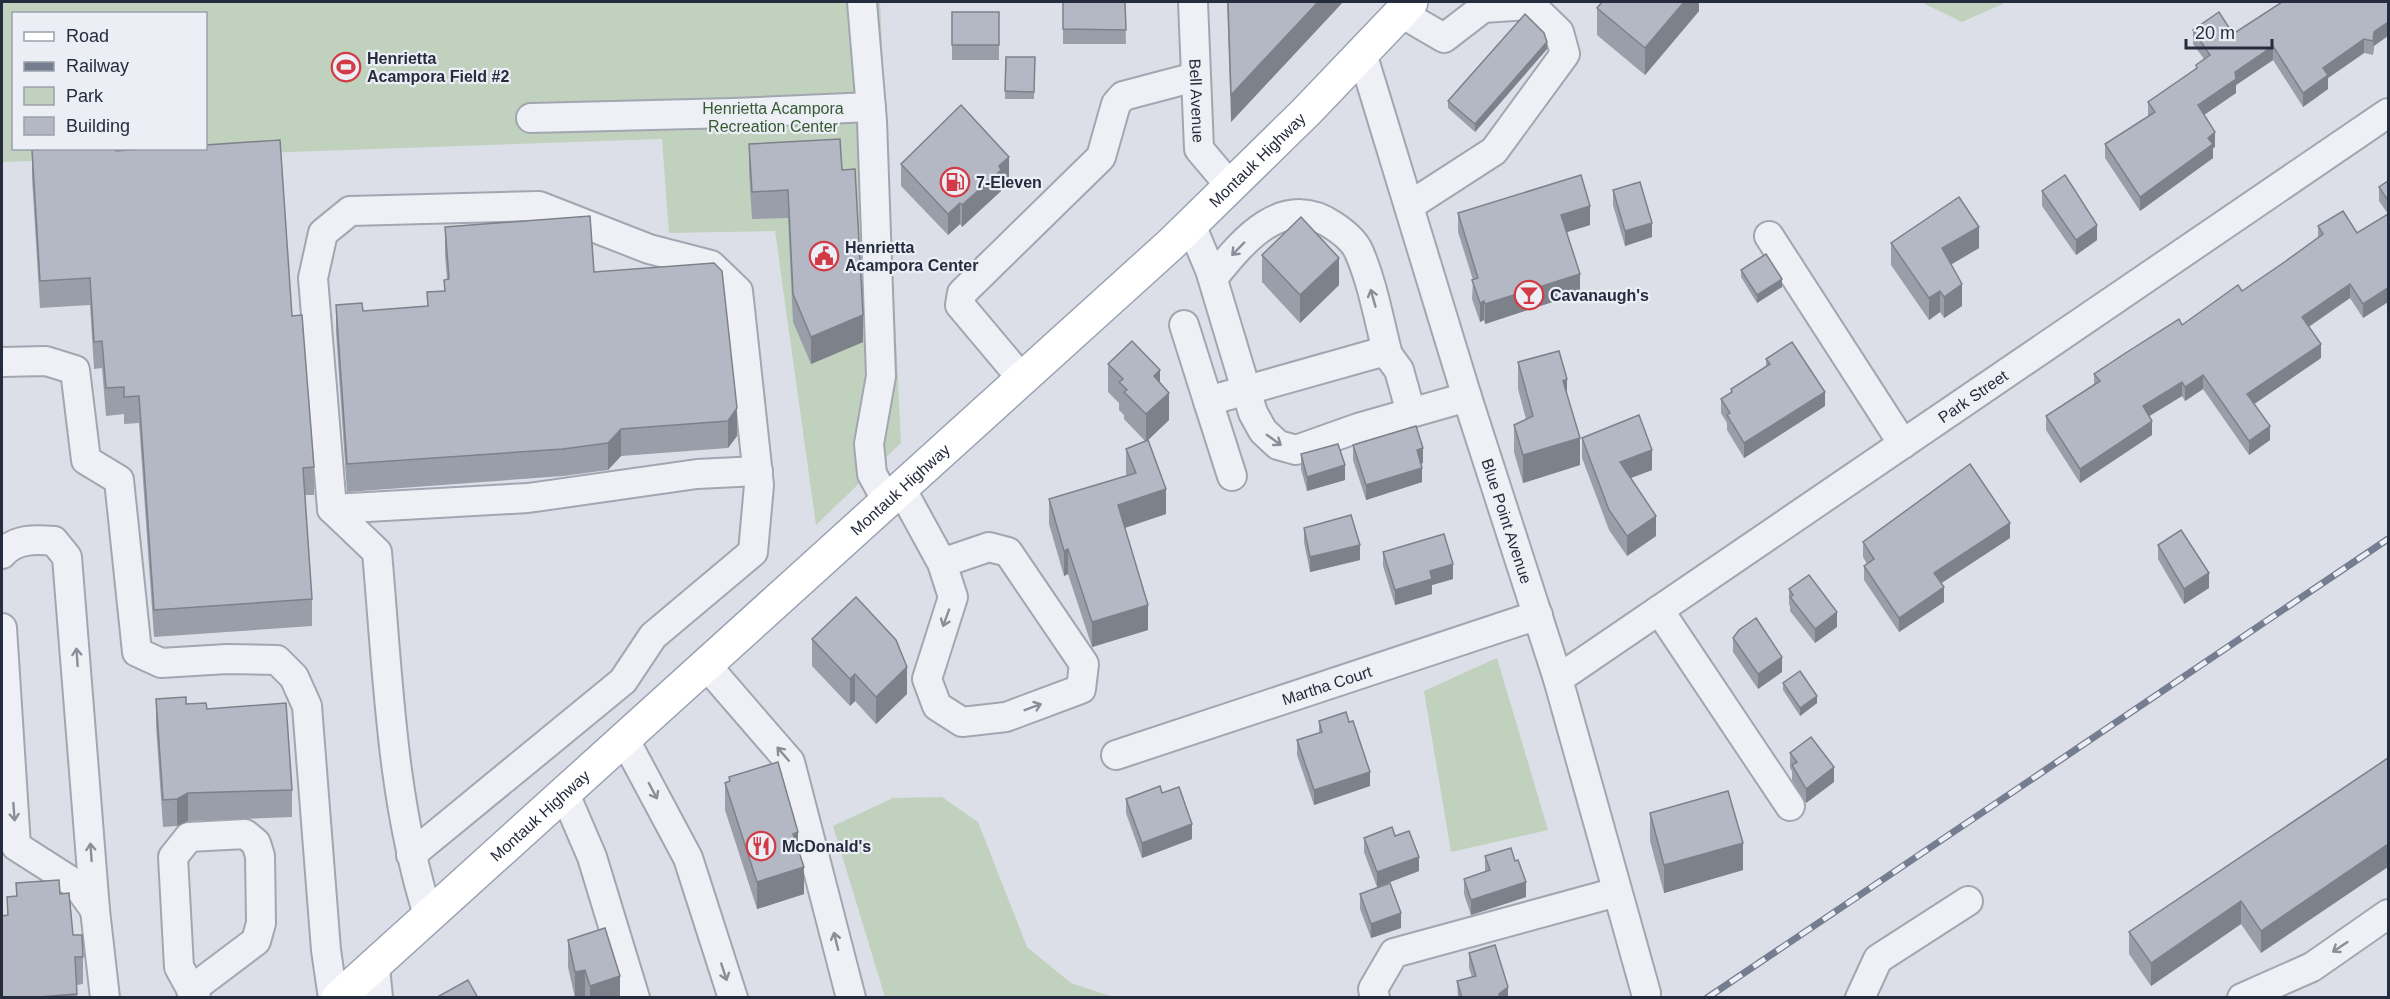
<svg xmlns="http://www.w3.org/2000/svg" width="2390" height="999" viewBox="0 0 2390 999" font-family="Helvetica,sans-serif">
<style>
.green{fill:#c0d1bd;fill-rule:evenodd}
.lines{fill:none;stroke-linecap:round;stroke-linejoin:round}
.minor-casing{stroke:#a1a6b1;stroke-width:32}
.major-casing{stroke:#9ba2b3;stroke-width:36}
.minor{stroke:#eff0f5;stroke-width:28}
.major{stroke:#fff;stroke-width:33}
.rail-casing{stroke:#757d91;stroke-width:7}
.rail{stroke:#ebeef5;stroke-width:4.5;stroke-dasharray:14;stroke-linecap:butt}
.wall{fill:#9a9ea9}
.shaded-wall{fill:#7d8189}
.building{fill:#b3b8c4;stroke:#7d8189;stroke-width:1.5}
.oneway{stroke:#8a8e99}
.labels{text-anchor:middle;dominant-baseline:central;stroke-width:4.5;stroke-linejoin:round;paint-order:stroke}
.poi-label{font-size:16px;font-weight:bold;fill:#252c3d;stroke:#ebeef5;text-anchor:start}
.street-label{font-size:16px;fill:#252c3d;stroke:#ebeef5}
.park-label{font-size:16px;fill:#365a32;stroke:#ebeef5}
</style>
<rect width="100%" height="100%" fill="#dcdfe7"/>
<g class="green">
<path d="M2,2h878l21,441 -85,82 -41,-294 -106,2 -7,-94 -660,23zM14,14h192v134h-192z"/>
<path d="M1921,2h86l-45,20z"/>
<path d="M1497,658l51,172 -97,22 -27,-161z"/>
<path d="M942,797l36,25 49,125 44,36 42,14h-228l-52,-171 60,-28z"/>
</g>
<g class="lines">
<g class="minor-casing">
<g id="minor">
<path d="M862,2l10,119 9,255 -12,68 3,30 16,29"/>
<path id="s1" d="M1193,2l6,147 32,38"/>
<path d="M1401,13l43,25 39,-30 48,-3 28,27 6,22 -71,97 -85,55"/>
<path id="s2" d="M1362,53l105,344 91,282 88,314"/>
<path d="M531,118l202,-5 138,-6"/>
<path d="M1191,225l19,45 43,143 10,18 15,14 18,5 62,-22 109,-31"/>
<path d="M1769,236l134,208"/>
<path d="M1213,278c29,-36 69,-87 121,-52 9,6 21,16 25,26 14,32 20,69 29,103"/>
<path d="M1184,325l24,76 170,-48 10,2 11,15 12,43"/>
<path d="M2,362l44,-1 29,9 11,90 33,20 18,172 24,11 66,-4 50,1 17,17 13,29 19,244 7,48"/>
<path d="M1023,380l-63,-75 2,-12 139,-136 15,-53 7,-8 72,-19"/>
<path d="M1208,401l24,75"/>
<path d="M902,490l40,73 11,34 -26,82 10,27 25,16 44,-5 75,-28 3,-25 -76,-112 -19,-5 -47,16"/>
<path d="M332,509l196,-11 169,-24 61,-3"/>
<path d="M2,554c13,-15 32,-15 52,-13l13,16 28,353 10,88"/>
<path d="M1659,610l131,196"/>
<path d="M2,628l14,218 61,39 18,25"/>
<path d="M707,666l83,96 61,236"/>
<path id="s3" d="M1558,679l830,-566"/>
<path d="M625,740l63,118 45,140"/>
<path id="s4" d="M1116,755l422,-140"/>
<path d="M565,794l27,63 43,141"/>
<path d="M411,855l212,-174 30,-45 100,-84 6,-67 -21,-194 -27,-26 -62,-16 -110,-43 -189,5 -27,22 -10,45 19,231 45,43c11,123 14,248 52,366"/>
<path d="M375,966l3,32"/>
<path d="M191,990l65,-49 5,-18 -1,-67 -4,-13 -11,-9 -56,3 -16,20 6,110 17,31"/>
<path d="M1375,998l-2,-9 21,-36 223,-61"/>
<path d="M1860,998l18,-39 90,-58"/>
<path d="M2242,998l70,-31 76,-53"/>
</g>
</g>
<g class="major-casing">
<g id="major">
<path id="s5" d="M338,998l833,-754 135,-132 105,-110"/>
</g>
</g>
<use href="#minor" class="minor"/>
<use href="#major" class="major"/>
<g class="rail-casing">
<path id="rail" d="M1707,998l681,-459"/>
</g>
<use href="#rail" class="rail"/>
</g>
<g class="wall">
<path d="M1063,2h62l1,42h-63z"/>
<path d="M1227,2h116l-112,120z"/>
<path d="M1699,2v9l-54,64 -48,-40v-27z"/>
<path d="M2388,2l-14,44 -1,9 -9,-2 -36,25v11l-25,18 -30,-47 -37,25v8l-32,22 11,32 -2,1v10l-73,53 -35,-53v-14l43,-27v-15l48,-33v-4l8,-6 -11,-15v-14l40,4z"/>
<rect x="952" y="12" width="47" height="48"/>
<path d="M1547,49l-72,83 -27,-24v-7z"/>
<path d="M1006,57h29l-1,42h-29z"/>
<path d="M749,144l93,26 21,172 -52,22 -18,-42 -5,-104 -36,1 -3,-48z"/>
<path d="M32,150l84,1 176,165 22,151v28h-9l7,104v27l-158,11 -15,-214 -15,1v-10l-18,2 -4,-48 -8,1 -4,-64 -50,3 -8,-130z"/>
<path d="M901,164l108,14 -8,7v6l-39,36 -2,-3 -12,11 -47,-49z"/>
<path d="M2388,181v121l-25,16 -13,-20 -41,29 12,31 -67,46 16,36 -21,15 -46,-66 -18,12 -3,-5 -33,20 3,19 -72,48 -34,-53v-14l48,-31v-11l148,-83 76,-53v-12l39,7 31,-19 -9,-13v-14z"/>
<path d="M1613,190l39,47 -27,9 -12,-41z"/>
<path d="M2042,191l55,49 -21,15 -34,-49z"/>
<path d="M1458,213l132,12 -23,7 13,61 -95,31 -1,-4 -4,2 -8,-23 1,-19 -15,-48z"/>
<path d="M445,227l149,45 120,-9 23,173 -9,12 -107,8 -13,14 -45,6 -216,16 -11,-160v-27l27,6 64,-5v-14l17,-1v-11l3,-1 -2,-24z"/>
<path d="M1891,243l88,5 -28,16 11,42 -18,12 -4,-6 -11,8 -38,-55z"/>
<path d="M1262,255l77,30 -39,38 -38,-41z"/>
<path d="M1741,270l41,17 -25,16 -16,-26z"/>
<path d="M1766,359l59,47 -81,52 -17,-28v-7l-6,-10v-14l10,-6v-4l35,-22z"/>
<path d="M1518,362l49,33 13,70 -57,18 -9,-31v-27l12,-6 -8,-30z"/>
<path d="M1108,364l52,19 9,37 -21,20 18,74 -41,14 23,102 -56,17 -24,-73 -4,2 -15,-52v-25l78,-23 -1,-2v-25l19,-8 -21,-22v-4l-5,-5v-7l-11,-11z"/>
<path d="M1582,438l70,32 -21,8 25,58 -29,20 -18,-26 -27,-72z"/>
<path d="M1353,445l70,18 -2,1 1,18 -56,18 -13,-40z"/>
<path d="M1301,454l44,26 -38,11 -6,-22z"/>
<path d="M1304,528l56,32 -50,12 -6,-30z"/>
<path d="M2010,538l-69,45 3,19 -45,30 -35,-52v-14l3,-2 -4,-7v-15z"/>
<path d="M2158,545l51,43 -25,16 -26,-45z"/>
<path d="M1383,552l70,27 -21,6v9l-37,11 -12,-39z"/>
<path d="M1789,589l48,38 -22,16 -25,-32v-5l-1,-2z"/>
<path d="M1733,638l49,34 -24,17 -25,-37z"/>
<path d="M812,639l95,55 -31,30 -21,-23 -5,5 -38,-40z"/>
<path d="M1783,683l34,20 -17,13 -17,-26z"/>
<path d="M156,699l30,5 21,5 85,81v27l-104,4 -11,5 -14,1 -7,-101z"/>
<path d="M1319,721l51,65 -56,19 -17,-50v-15l22,-7z"/>
<path d="M1790,753l44,29 -28,21 -14,-23v-9l-2,-3z"/>
<path d="M2388,758l-127,195 -20,-29 -90,62 -22,-32v-22z"/>
<path d="M729,777l75,117 -47,15 -32,-99v-27l4,-1z"/>
<path d="M1162,793l30,46 -50,19 -16,-45v-14z"/>
<path d="M1650,813l93,57 -79,23 -14,-52z"/>
<path d="M1395,836l24,35 -42,16 -13,-35v-14z"/>
<path d="M1485,856l41,41 -55,18 -7,-21v-15l21,-7z"/>
<path d="M16,883l44,11 13,41 10,22v27l-6,1v13h-75v-82l5,-1v-18l9,-1z"/>
<path d="M1360,894l41,34 -30,10 -11,-29z"/>
<path d="M568,940l52,58h-45l-7,-31z"/>
<path d="M1469,953l39,45h-50l-1,-17 15,-4 -3,-9z"/>
</g>
<g class="shaded-wall">
<path d="M1318,2h25l-112,120v-27z"/>
<path d="M1684,2h15v9l-54,64v-27z"/>
<path d="M2388,22v14l-14,10 -1,9 1,-23z"/>
<path d="M2364,39v14l-36,25v11l-25,18v-14l20,-25z"/>
<path d="M1547,42v7l-72,83v-8z"/>
<path d="M2273,46v14l-37,25v8l-38,26v-14l37,-33z"/>
<path d="M2215,132v15l-2,1v10l-73,53v-14z"/>
<path d="M1009,157v21l-8,7v6l-39,36v-22l37,-39z"/>
<path d="M960,203v21l-12,11v-21z"/>
<path d="M1590,206v19l-29,9v-19z"/>
<path d="M1652,223v14l-27,9v-15z"/>
<path d="M2097,225v15l-21,15v-15z"/>
<path d="M1979,227v21l-37,22v-22z"/>
<path d="M1339,258v27l-39,38v-28z"/>
<path d="M1580,274v19l-95,31v-20z"/>
<path d="M1782,279v8l-25,16v-8z"/>
<path d="M1962,284v22l-18,12v-21z"/>
<path d="M2350,284v14l-48,33v-14z"/>
<path d="M2388,288v14l-25,16v-14z"/>
<path d="M1940,291v21l-11,8v-22z"/>
<path d="M1484,301v19l-4,2v-19z"/>
<path d="M863,315v27l-52,22v-27z"/>
<path d="M2321,344v14l-74,51v-15z"/>
<path d="M1160,370v28l-6,-22z"/>
<path d="M2203,375v14l-18,12v-14z"/>
<path d="M1567,379v28l-4,-26z"/>
<path d="M2182,382v14l-39,24v-14z"/>
<path d="M1825,392v14l-81,52v-15z"/>
<path d="M1169,393v27l-23,22v-28z"/>
<path d="M737,408v28l-9,12v-27z"/>
<path d="M2152,421v14l-72,48v-14z"/>
<path d="M2270,426v14l-21,15v-14z"/>
<path d="M621,429v27l-13,14v-27z"/>
<path d="M1580,438v27l-57,18v-28z"/>
<path d="M1423,448v15l-6,2v-15z"/>
<path d="M1652,450v20l-32,12v-20z"/>
<path d="M1345,465v15l-38,11v-14z"/>
<path d="M1422,468v14l-56,18v-15z"/>
<path d="M1166,489v25l-48,16v-25z"/>
<path d="M1656,516v20l-29,20v-20z"/>
<path d="M2010,523v15l-76,50v-15z"/>
<path d="M1360,545v15l-50,12v-15z"/>
<path d="M1068,549v25l-4,2v-25z"/>
<path d="M1453,564v15l-21,6v9l-37,11v-15l35,-19z"/>
<path d="M2209,573v15l-25,16v-15z"/>
<path d="M1944,587v15l-45,30v-14z"/>
<path d="M1148,605v25l-56,17v-25z"/>
<path d="M1837,612v15l-22,16v-14z"/>
<path d="M1782,657v15l-24,17v-15z"/>
<path d="M907,667v27l-31,30v-27z"/>
<path d="M855,674v27l-5,5v-27z"/>
<path d="M1817,696v7l-17,13v-8z"/>
<path d="M1834,767v15l-28,21v-14z"/>
<path d="M1370,772v14l-56,19v-15z"/>
<path d="M188,793v28l-11,5v-27z"/>
<path d="M1192,824v15l-50,19v-15z"/>
<path d="M798,832v27l-5,-25z"/>
<path d="M1743,843v27l-79,23v-28z"/>
<path d="M2388,844v23l-127,86v-22z"/>
<path d="M1419,857v14l-42,16v-15z"/>
<path d="M804,867v27l-47,15v-27z"/>
<path d="M1526,882v15l-55,18v-15z"/>
<path d="M2241,901v23l-90,62v-23z"/>
<path d="M1401,913v15l-30,10v-14z"/>
<path d="M585,970v27l-10,1v-26z"/>
<path d="M620,976v22h-30v-12z"/>
<path d="M1508,987v11h-9v-4z"/>
</g>
<g class="building">
<path d="M1063,2h62l1,28 -63,-1z"/>
<path d="M1228,2h90l-87,93z"/>
<path d="M1602,2h82l-39,46 -48,-40z"/>
<path d="M2282,2h106v20l-14,10 -1,9 -9,-2 -41,29 5,7 -25,18 -30,-47 -38,26 1,7 -38,26 17,27 -7,6 5,6 -73,53 -35,-53 50,-32 -7,-10 49,-34 -1,-3 14,-10 -17,-25 26,-18 14,22z"/>
<rect x="952" y="12" width="47" height="33"/>
<path d="M1525,14l19,19 3,9 -72,82 -27,-23z"/>
<path d="M1006,57h29l-1,35 -29,-1z"/>
<path d="M961,105l48,52 -10,9 2,4 -39,35 -2,-2 -12,11 -47,-50z"/>
<path d="M840,139l2,31 13,-1 8,146 -52,22 -18,-43 -5,-104 -36,2 -3,-48z"/>
<path d="M280,140l12,176 10,-1 12,152 -11,1 9,131 -158,11 -15,-214 -15,1v-10l-18,1 -4,-47 -8,1 -4,-64 -50,3 -8,-131 27,-2h57v3l39,-3h51v-3z"/>
<path d="M1581,175l9,31 -29,9 19,59 -95,30 -1,-3 -4,2 -8,-23 6,-2 -20,-65z"/>
<path d="M2065,175l32,50 -21,15 -34,-49z"/>
<path d="M2388,181v20l-9,-14z"/>
<path d="M1640,182l12,41 -27,8 -12,-41z"/>
<path d="M1959,197l20,30 -37,21 20,36 -18,13 -4,-6 -11,7 -38,-55z"/>
<path d="M2343,211l14,22 31,-19v74l-25,16 -13,-20 -48,33 19,27 -74,50 23,32 -21,15 -46,-66 -18,12 -3,-5 -39,24 9,15 -72,48 -34,-53 54,-35 -6,-7 30,-20 55,-35 3,6 56,-40 4,6 44,-30 37,-27 -5,-8z"/>
<path d="M590,216l4,56 120,-9 8,8 15,137 -9,13 -107,8 -13,14 -45,6 -216,15 -11,-159 26,-2 1,8 65,-5 -1,-14 18,-1 -1,-11 5,-1 -4,-52z"/>
<path d="M1301,217l38,41 -39,37 -38,-40z"/>
<path d="M1766,254l16,25 -25,16 -16,-25z"/>
<path d="M1132,341l28,29 -6,6 15,17 -23,21 -22,-22 3,-2 -8,-8 4,-3 -15,-15z"/>
<path d="M1792,342l33,50 -81,51 -17,-28 3,-2 -9,-14 11,-7 -1,-3 39,-25 -4,-5z"/>
<path d="M1559,351l8,28 -4,2 17,57 -57,17 -9,-30 19,-9 -15,-54z"/>
<path d="M1639,415l13,35 -32,12 36,54 -29,20 -18,-26 -27,-72z"/>
<path d="M1416,426l7,22 -6,2 5,18 -56,17 -13,-40z"/>
<path d="M1148,440l18,49 -48,16 30,100 -56,17 -24,-73 -4,2 -15,-52 87,-26 -10,-24z"/>
<path d="M1338,444l7,21 -38,12 -6,-23z"/>
<path d="M1970,464l40,59 -76,50 10,14 -45,31 -35,-52 10,-7 -11,-17z"/>
<path d="M1351,515l9,30 -50,12 -6,-29z"/>
<path d="M2181,530l28,43 -25,16 -26,-44z"/>
<path d="M1444,534l9,30 -23,7 2,8 -37,11 -12,-38z"/>
<path d="M1809,575l28,37 -22,17 -25,-32 3,-2 -4,-6z"/>
<path d="M856,597l40,43 11,27 -31,30 -21,-23 -5,5 -38,-40z"/>
<path d="M1756,618l26,39 -24,17 -25,-36 6,-8z"/>
<path d="M1800,671l17,25 -17,12 -17,-25z"/>
<path d="M186,697v7l20,-1 1,6 79,-6 6,87 -104,3 -11,6 -14,1 -7,-101z"/>
<path d="M1346,712l3,10 4,-1 17,51 -56,18 -17,-50 25,-8 -3,-11z"/>
<path d="M1811,737l23,30 -28,22 -14,-24 5,-3 -7,-9z"/>
<path d="M2388,758v86l-127,87 -20,-30 -90,62 -22,-31z"/>
<path d="M778,762l20,70 -5,2 11,33 -47,15 -32,-99 5,-2 -1,-4z"/>
<path d="M1160,786l2,7 17,-6 13,37 -50,19 -16,-44z"/>
<path d="M1728,791l15,52 -79,22 -14,-52z"/>
<path d="M1392,827l3,9 14,-5 10,26 -42,15 -13,-34z"/>
<path d="M1511,848l4,13 3,-1 8,22 -55,18 -7,-21 26,-9 -5,-14z"/>
<path d="M59,880l1,14 9,-1 4,42h9l1,22h-8l2,37 -51,4h-24v-82l6,-1 -1,-18 10,-1 -1,-13z"/>
<path d="M1390,883l11,30 -30,11 -11,-30z"/>
<path d="M605,928l15,48 -30,10 -5,-16 -10,2 -7,-32z"/>
<path d="M1495,945l13,42 -9,7 1,4h-38l-5,-17 19,-5 -7,-23z"/>
<path d="M468,980l10,18h-38l-1,-2z"/>
</g>
<defs><path id="oneway-shaft" d="M-6 0H5M1.5-3L5.5 0L1.5 3" fill="none" stroke-width="1.6" stroke-linecap="round" stroke-linejoin="round" transform="scale(1.5)"/></defs>
<g class="oneway">
<use href="#oneway-shaft" transform="translate(1238 249) rotate(134)"/>
<use href="#oneway-shaft" transform="translate(1373 298) rotate(-106)"/>
<use href="#oneway-shaft" transform="translate(1274 440) rotate(36)"/>
<use href="#oneway-shaft" transform="translate(946 618) rotate(110)"/>
<use href="#oneway-shaft" transform="translate(77 657) rotate(-94)"/>
<use href="#oneway-shaft" transform="translate(1033 707) rotate(-21)"/>
<use href="#oneway-shaft" transform="translate(783 754) rotate(-131)"/>
<use href="#oneway-shaft" transform="translate(653 791) rotate(62)"/>
<use href="#oneway-shaft" transform="translate(14 812) rotate(86)"/>
<use href="#oneway-shaft" transform="translate(91 852) rotate(-94)"/>
<use href="#oneway-shaft" transform="translate(836 941) rotate(-104)"/>
<use href="#oneway-shaft" transform="translate(2340 947) rotate(146)"/>
<use href="#oneway-shaft" transform="translate(724 972) rotate(72)"/>
</g>
<defs>
<g id="stadium-ring" transform="scale(1.5)"><circle r="9.5" fill="#ebeef5" stroke="#d23a45" stroke-width="1.5"/><path d="M0-5a6.5 5 0 1 0 0 10a6.5 5 0 1 0 0-10ZM-3.5-1.8h7v3.6h-7Z" fill="#d23a45"/></g>
<g id="fuel-ring" transform="scale(1.5)"><circle r="9.5" fill="#ebeef5" stroke="#d23a45" stroke-width="1.5"/><path d="M-5.5-6h7V0h2V4h1.3V-2.5L3-4.5l.8-.8L6-3V5H2.5V1h-1V6h-7ZM-4.2-4.7v3.2H.2V-4.7Z" fill="#d23a45"/></g>
<g id="civic-ring" transform="scale(1.5)"><circle r="9.5" fill="#ebeef5" stroke="#d23a45" stroke-width="1.5"/><path d="M-.6-6.5H3V-4.5H.6V-3L4-1V1h2V6H-6V1h2V-1L-.6-3ZM-1.2 2.5V6h2.4V2.5Z" fill="#d23a45"/></g>
<g id="bar-ring" transform="scale(1.5)"><circle r="9.5" fill="#ebeef5" stroke="#d23a45" stroke-width="1.5"/><path d="M-6-5H6L.8 .8V4.5H3.5V6h-7V4.5H-.8V.8Z" fill="#d23a45"/></g>
<g id="restaurant-ring" transform="scale(1.5)"><circle r="9.5" fill="#ebeef5" stroke="#d23a45" stroke-width="1.5"/><path d="M-5-6h1v4h1v-4h1v4h1v-4h1v5L-1.5 .5V6h-2V.5L-5-1ZM5-6V6H3V1.5H1.5Q1.5-4 5-6Z" fill="#d23a45"/></g>
</defs>
<g fill-rule="evenodd">
<use href="#stadium-ring" x="346" y="67"/>
<use href="#fuel-ring" x="955" y="182"/>
<use href="#civic-ring" x="824" y="256"/>
<use href="#bar-ring" x="1529" y="295"/>
<use href="#restaurant-ring" x="761" y="846"/>
</g>
<g class="labels">
<g class="poi-label">
<text x="367" y="58">Henrietta<tspan x="367" dy="18">Acampora Field #2</tspan></text>
<text x="976" y="182">7-Eleven</text>
<text x="845" y="247">Henrietta<tspan x="845" dy="18">Acampora Center</tspan></text>
<text x="1550" y="295">Cavanaugh's</text>
<text x="782" y="846">McDonald's</text>
</g>
<g class="street-label">
<text stroke="none"><textPath href="#s1" startOffset="99">Bell Avenue</textPath></text>
<text stroke="none"><textPath href="#s5" startOffset="1244">Montauk Highway</textPath></text>
<text stroke="none"><textPath href="#s3" startOffset="502">Park Street</textPath></text>
<text stroke="none"><textPath href="#s5" startOffset="758">Montauk Highway</textPath></text>
<text stroke="none"><textPath href="#s2" startOffset="490">Blue Point Avenue</textPath></text>
<text stroke="none"><textPath href="#s4" startOffset="222">Martha Court</textPath></text>
<text stroke="none"><textPath href="#s5" startOffset="272">Montauk Highway</textPath></text>
</g>
<g class="park-label">
<text x="773" y="108">Henrietta Acampora<tspan x="773" dy="18">Recreation Center</tspan></text>
</g>
</g>
<rect width="2390" height="999" fill="none" stroke="#252c3d" stroke-width="6"/>
<rect x="12" y="12" width="195" height="138" fill="#ebeef5" stroke="#9ca0ab" stroke-width="1.5"/>
<rect x="24" y="32" width="30" height="9" fill="#ffffff" stroke="#9ca0ab" stroke-width="1.5"/>
<text x="66" y="42" font-size="18" fill="#252c3d">Road</text>
<rect x="24" y="62" width="30" height="9" fill="#757d91" stroke="#9ca0ab" stroke-width="1.5"/>
<text x="66" y="72" font-size="18" fill="#252c3d">Railway</text>
<rect x="24" y="87" width="30" height="18" fill="#c0d1bd" stroke="#9ca0ab" stroke-width="1.5"/>
<text x="66" y="102" font-size="18" fill="#252c3d">Park</text>
<rect x="24" y="117" width="30" height="18" fill="#b3b8c4" stroke="#9ca0ab" stroke-width="1.5"/>
<text x="66" y="132" font-size="18" fill="#252c3d">Building</text>
<path d="M2186 39v9h86v-9" fill="none" stroke="#252c3d" stroke-width="3"/>
<text x="2195" y="39" font-size="18" fill="#252c3d" stroke="#ebeef5" stroke-width="4.5" paint-order="stroke">20 m</text>
</svg>
